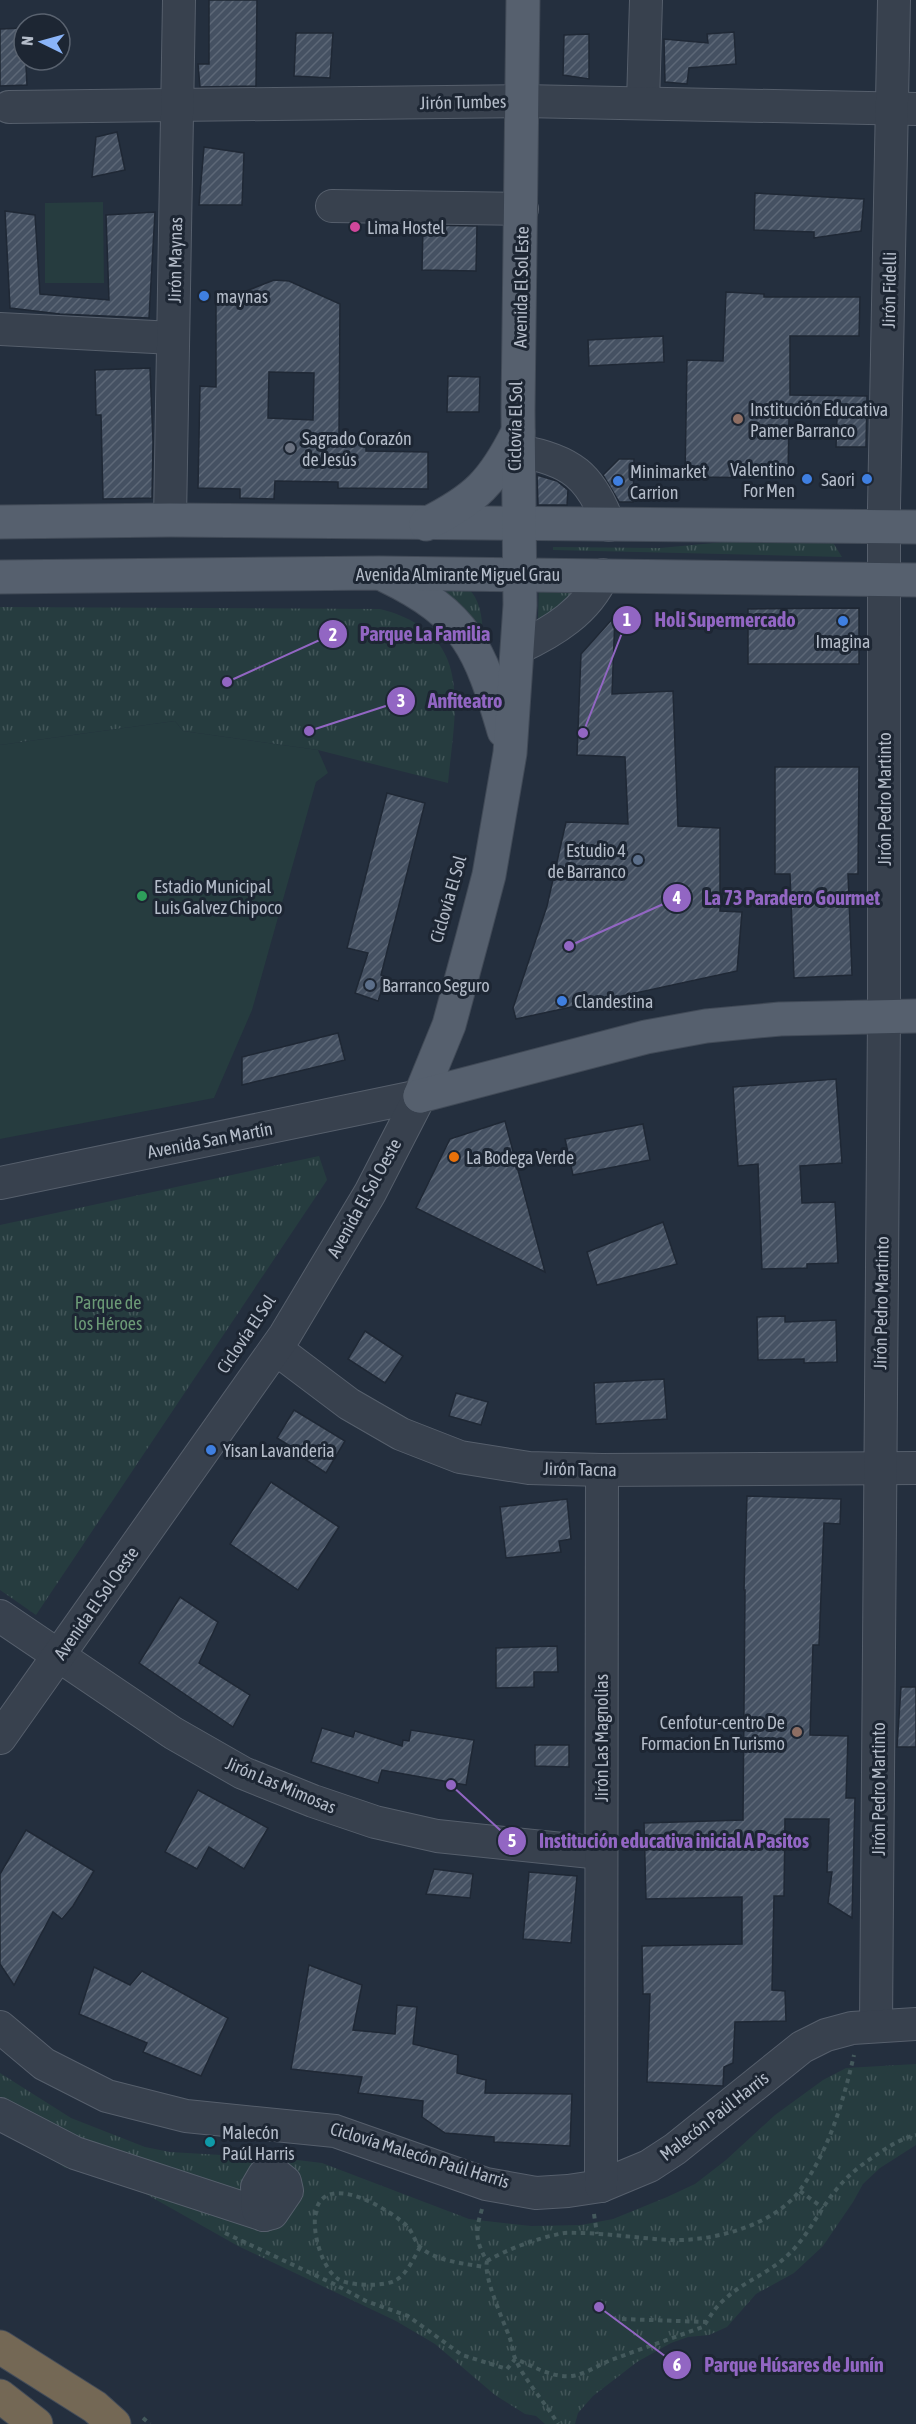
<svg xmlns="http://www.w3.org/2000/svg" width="916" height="2424" viewBox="0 0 916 2424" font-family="'Asap Condensed',sans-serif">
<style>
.grass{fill:url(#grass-tufts)}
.pitch{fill:#263c3f}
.building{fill:url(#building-hatch);stroke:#1f2835;stroke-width:1.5;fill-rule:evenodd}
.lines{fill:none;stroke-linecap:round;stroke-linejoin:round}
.minor-casing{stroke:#565f6c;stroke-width:34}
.major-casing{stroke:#414a57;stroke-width:35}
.highway-casing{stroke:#434c59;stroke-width:35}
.path{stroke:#44595c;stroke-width:4;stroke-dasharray:4.5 4.5;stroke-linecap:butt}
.minor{stroke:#38414e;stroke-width:32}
.major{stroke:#56606e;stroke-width:33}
.highway{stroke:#746855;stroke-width:33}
.hotel-dot{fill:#d1479c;stroke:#1d2633;stroke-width:2}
.shop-dot{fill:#3f7fe0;stroke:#1d2633;stroke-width:2}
.education-dot{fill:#8d6e63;stroke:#1d2633;stroke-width:2}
.worship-dot{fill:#6b7280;stroke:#1d2633;stroke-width:2}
.service-dot{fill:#5c6f8a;stroke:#1d2633;stroke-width:2}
.leisure-dot{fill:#2e9e5b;stroke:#1d2633;stroke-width:2}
.food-dot{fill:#e8710a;stroke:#1d2633;stroke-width:2}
.culture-dot{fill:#0f9aa8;stroke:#1d2633;stroke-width:2}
.labels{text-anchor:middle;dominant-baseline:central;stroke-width:6;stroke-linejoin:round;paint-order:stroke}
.street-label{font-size:18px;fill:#b4bcc9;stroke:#1d2633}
.poi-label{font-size:18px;fill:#b4bcc9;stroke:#1d2633;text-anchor:start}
.park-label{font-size:18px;fill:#6b9a76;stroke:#1d2633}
.leader{fill:none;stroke:#9266c3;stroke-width:2}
.callout-dot{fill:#9266c3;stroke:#1d2633;stroke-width:2}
.mark-label{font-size:18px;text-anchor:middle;font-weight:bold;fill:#fff}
.callout-label{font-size:20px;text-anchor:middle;font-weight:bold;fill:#9266c3;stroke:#1d2633;stroke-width:6;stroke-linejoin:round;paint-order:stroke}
</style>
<defs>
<pattern id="grass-tufts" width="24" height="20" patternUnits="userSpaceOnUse" patternTransform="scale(1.5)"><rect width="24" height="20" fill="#263c3f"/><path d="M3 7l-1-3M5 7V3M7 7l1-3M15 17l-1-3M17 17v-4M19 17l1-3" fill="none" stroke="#435659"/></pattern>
<pattern id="building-hatch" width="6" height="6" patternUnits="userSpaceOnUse" patternTransform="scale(1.5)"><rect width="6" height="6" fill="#455162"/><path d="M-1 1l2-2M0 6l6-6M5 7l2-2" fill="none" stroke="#5d6877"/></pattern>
</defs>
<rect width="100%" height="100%" fill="#242f3e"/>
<g class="grass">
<path d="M735,541h97l10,16 -289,-7v-3l107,1z"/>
<path d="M430,578c10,2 23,2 32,7 23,10 21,48 21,68z"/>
<path d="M539,580l43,2c-9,14 -25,36 -44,37z"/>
<path d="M0,607l380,2c96,24 75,99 68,174l-130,-33 -135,-19 -8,-10 -175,24z"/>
<path d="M319,1156l8,24 -291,435 -36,-25v-365z"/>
<path d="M916,2064v81l-36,23 -17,16 -10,18 -30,44 -29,27 -38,21 -29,33 -18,8 -21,2 -17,6 -34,19 -44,34 -15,17 -3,11h-30l-9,-8 -11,-2 -30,-19 -60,-51 -39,-23 -158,-75 -108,-61 -40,-15 -25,-2 -23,-16 -42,-23v-56l71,45 74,29 25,5 119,7 33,4 147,56 62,7 50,-1 32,-6 54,-22 28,-13 31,-24 49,-45 48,-35 23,-12z"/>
</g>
<g class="pitch">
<path d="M103,202l1,81h-59v-80z"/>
<path d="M175,721l8,10 135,19 10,23 -12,9 -64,228 -38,88 -214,41v-394z"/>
</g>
<g class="building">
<path d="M209,0h48l-1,86 -56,1 -2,-23h11z"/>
<path d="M24,28l3,57 -27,1v-57z"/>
<path d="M734,32l2,32 -47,4 -2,16 -22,-2 -1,-43 44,4 -1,-9z"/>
<path d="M296,33h37l-3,45 -36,-2z"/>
<path d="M589,34v45l-26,-4 1,-40z"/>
<path d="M117,132l8,38 -33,7 4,-40z"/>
<path d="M204,147l40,6 -2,52h-43z"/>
<path d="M755,193l109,6 -3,32 -47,7v-6l-60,-2z"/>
<path d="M5,211l30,4 5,79 69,6 -3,-85 49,-3 -6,106 -89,-4 -50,-6z"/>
<path d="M423,225l54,1 -1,45 -54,-1z"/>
<path d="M274,280l15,1 51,23 -1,129 27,1v17l62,1v37l-90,-1v-6l-63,-1 -1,18 -34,-1v-9l-42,-1 2,-102 16,1v-84zM269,372l45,1 -1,47 -45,-2z"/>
<path d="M726,292l38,2v3h96l-1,39h-69v59l77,1 -1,51h-30l1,-29 -48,-1 -1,61 -103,-1 2,-117 36,1z"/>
<path d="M663,336l1,26 -75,4 -1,-26z"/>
<path d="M150,368l3,74 -1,56 -49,1 -2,-84h-5l-1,-45z"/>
<path d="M448,376l32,1 -1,35h-32z"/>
<path d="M619,459h15l-1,43h-14l-16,-27z"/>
<path d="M537,475l20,6 11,9 -1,15h-29z"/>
<path d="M859,608v56h-111v-55z"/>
<path d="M615,616l-3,78 61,-3 5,135 42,2v83l22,1 -5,59 -221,48 -3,-11 34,-102 19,-84 62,2 -3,-67 -48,-2 4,-101z"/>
<path d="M775,767h84l-1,107h-10l4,101 -58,3 -4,-104h-15z"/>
<path d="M387,793l38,10 -44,172 5,2 -8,24 -23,-8 13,-40 -21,-5z"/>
<path d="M338,1033l7,27 -103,25v-28z"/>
<path d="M836,1079l6,84 -42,3 2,37 33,-1 3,61 -31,1v4l-45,1 -4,-105 -20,2 -5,-79z"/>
<path d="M505,1121l40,151 -129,-64 34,-69z"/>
<path d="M643,1124l7,36 -77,15 -8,-36z"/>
<path d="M663,1222l14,42 -80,21 -10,-33z"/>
<path d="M785,1316v6l51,-2 1,42 -33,1v-4l-46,1 -1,-43z"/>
<path d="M365,1331l38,25 -18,27 -37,-24z"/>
<path d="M664,1379l3,40 -71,5 -2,-41z"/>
<path d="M456,1393l32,9 -7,23 -32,-9z"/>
<path d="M294,1410l51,31 -19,32 -20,-13 2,-3 -31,-19z"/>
<path d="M271,1482l68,45 -41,63 -68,-46z"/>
<path d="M747,1496l94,3 -1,25 -16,-1 -5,122h-6l-3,90 38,1 -2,62h9l-3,120 -24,-15 4,-31h-5l2,-53h-44l-1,77h-10l-2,94 13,1 1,30 -51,1 -2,41 -9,4 -1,19 -76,-4 3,-88h-7l-1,-48 100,-2v-47l-96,2 -2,-76 99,-3 2,-230h-1z"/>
<path d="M567,1499l4,40 -12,2 2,11 -55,6 -6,-51z"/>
<path d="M180,1597l38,25 -19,41 51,32 -17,32 -94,-64z"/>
<path d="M557,1646l1,26h-24v15l-38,1v-40z"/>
<path d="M901,1687h15v60h-19z"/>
<path d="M322,1728l31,9 2,-6 47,15 1,-6 6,1 2,-11 63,10 -8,45 -84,-15 -4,13 -67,-21z"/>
<path d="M535,1745h34v22l-34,-1z"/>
<path d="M198,1790l70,38 -24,41 -35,-22 -12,22 -32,-17z"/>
<path d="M26,1830l68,41 -21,35 -11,13 -9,-7 -39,73 -14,-21v-90z"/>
<path d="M434,1869l39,5 -3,24 -44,-4z"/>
<path d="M529,1872l48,4 -6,67 -48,-4z"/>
<path d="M309,1965l53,20 -9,45 42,4 2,-29 20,2 -4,37 45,11 -1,18 29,7 -1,13 87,1 -2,52 -76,-4v-5l-49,-4 -23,-16 1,-16 -65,-8 4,-16 -71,-8z"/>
<path d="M94,1967l36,18 12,-14 86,47 -27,58 -58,-24 4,-9 -68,-29z"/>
</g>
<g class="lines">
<g class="minor-casing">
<g id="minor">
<path d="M643,103l3,-103"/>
<path d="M9,107l514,-6 393,8"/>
<path d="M332,206l190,3"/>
<path d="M0,329l173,9"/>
<path d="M519,451c52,9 72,25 90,74"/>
<path d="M170,520l9,-520"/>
<path d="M518,648c35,-16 69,-37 85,-73"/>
<path d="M0,1183l420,-87"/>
<path d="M276,1349l73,55 52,30 59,23 69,11 73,2 314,-2"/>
<path d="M0,1616l173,117 70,40 70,28 62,21 62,14 164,17"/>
<path d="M0,1738l285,-403 85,-142 50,-97"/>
<path d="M876,2026l8,-1010v-509l10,-507"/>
<path d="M0,2027l44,37 63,32 79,20 149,15 151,53 50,9 32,-2 33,-5 48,-20 26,-17 127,-102 24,-12 26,-7 64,-4"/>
<path d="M0,2114l75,39 189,62"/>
<path d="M274,2173l11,9 2,9 -15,22 -8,2 -6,-5 -1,-23 7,-12z"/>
<path d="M601,2186l1,-716"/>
</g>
</g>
<g class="major-casing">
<g id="major">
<path d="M0,522l170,-2 746,7"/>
<path d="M426,524c50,-25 67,-42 92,-92"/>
<path d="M386,576c81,39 94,73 118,155"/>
<path d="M0,577l379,-4 537,7"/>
<path d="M420,1096l29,-71 24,-89 16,-61 21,-122 10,-148 -2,-194 5,-411"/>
<path d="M420,1096l226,-59 60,-11 74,-7 136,-3"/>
</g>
</g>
<g class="highway-casing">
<g id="highway">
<path d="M0,2347l95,60 19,17"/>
<path d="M0,2396l36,28"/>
</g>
</g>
<g class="path">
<path d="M800,2191l23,17"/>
<path d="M482,2209c-7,23 -7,31 5,52 -4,15 16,59 22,75 3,7 3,15 6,22 7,19 32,47 43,66"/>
<path d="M594,2214l3,20"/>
<path d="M225,2233l109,51 32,17 42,15 54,39 45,14 8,-10c19,7 36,19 57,17 14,-2 26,-11 39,-16 30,-11 61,-22 92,-33 7,-10 12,-20 22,-28 19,-18 45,-26 64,-45 22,-21 33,-51 55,-73 10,-11 23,-20 35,-28 12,-8 24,-15 37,-18"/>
<path d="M420,2247c-6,11 -13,27 -24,33 -11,7 -48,6 -58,-1 -18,-12 -30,-58 -19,-76 17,-27 74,9 89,24 5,6 7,15 12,20 15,14 46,17 65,20"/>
<path d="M487,2261c21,-12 48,-22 72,-27 7,-2 15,-1 23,-1 29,1 57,5 86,7 43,2 106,-14 132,-50 29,-39 43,-88 54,-135"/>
<path d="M622,2319l85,3"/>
<path d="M143,2418l7,6"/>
</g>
<use href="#minor" class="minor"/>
<use href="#major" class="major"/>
<use href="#highway" class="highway"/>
</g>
<circle class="hotel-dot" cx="355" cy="227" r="6"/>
<g class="shop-dot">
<circle cx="204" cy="296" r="6"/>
<circle cx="807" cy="479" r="6"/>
<circle cx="867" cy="479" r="6"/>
<circle cx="618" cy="481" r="6"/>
<circle cx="843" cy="621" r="6"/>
<circle cx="562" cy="1001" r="6"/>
<circle cx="211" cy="1450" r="6"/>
</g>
<g class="education-dot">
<circle cx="738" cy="419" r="6"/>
<circle cx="797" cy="1732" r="6"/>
</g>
<circle class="worship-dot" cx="290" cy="448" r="6"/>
<g class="service-dot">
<circle cx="638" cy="860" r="6"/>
<circle cx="370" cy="985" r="6"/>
</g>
<circle class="leisure-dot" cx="142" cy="896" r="6"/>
<circle class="food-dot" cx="454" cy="1157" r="6"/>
<circle class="culture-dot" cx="210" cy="2142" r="6"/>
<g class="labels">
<g class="street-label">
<text transform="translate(463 102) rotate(-1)">Jirón Tumbes</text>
<text transform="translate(175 260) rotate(-89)">Jirón Maynas</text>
<text transform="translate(521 287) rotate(-89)">Avenida El Sol Este</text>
<text transform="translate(889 290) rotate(-89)">Jirón Fidelli</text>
<text transform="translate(515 426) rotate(-89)">Ciclovía El Sol</text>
<text x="458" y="574">Avenida Almirante Miguel Grau</text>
<text transform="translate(884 799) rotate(-90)">Jirón Pedro Martinto</text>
<text transform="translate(448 899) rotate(-74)">Ciclovía El Sol</text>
<text transform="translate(210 1140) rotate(-11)">Avenida San Martín</text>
<text transform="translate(364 1198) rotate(-61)">Avenida El Sol Oeste</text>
<text transform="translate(881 1303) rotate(-89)">Jirón Pedro Martinto</text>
<text transform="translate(246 1334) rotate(-56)">Ciclovía El Sol</text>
<text transform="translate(580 1469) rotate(1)">Jirón Tacna</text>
<text transform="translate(96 1603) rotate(-55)">Avenida El Sol Oeste</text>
<text transform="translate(601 1738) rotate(-90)">Jirón Las Magnolias</text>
<text transform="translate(281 1785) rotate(23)">Jirón Las Mimosas</text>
<text transform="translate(878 1789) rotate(-90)">Jirón Pedro Martinto</text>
<text transform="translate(714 2116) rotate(-38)">Malecón Paúl Harris</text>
<text transform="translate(420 2155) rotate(17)">Ciclovía Malecón Paúl Harris</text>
</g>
<g class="poi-label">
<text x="367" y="227">Lima Hostel</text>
<text x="216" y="296">maynas</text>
<text x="750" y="409">Institución Educativa<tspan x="750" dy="21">Pamer Barranco</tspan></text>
<text x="302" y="438">Sagrado Corazón<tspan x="302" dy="21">de Jesús</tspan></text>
<text x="795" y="469" text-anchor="end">Valentino<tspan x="795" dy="21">For Men</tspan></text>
<text x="630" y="471">Minimarket<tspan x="630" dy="21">Carrion</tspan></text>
<text x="855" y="479" text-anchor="end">Saori</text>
<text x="843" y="641" text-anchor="middle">Imagina</text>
<text x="626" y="850" text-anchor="end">Estudio 4<tspan x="626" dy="21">de Barranco</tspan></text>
<text x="154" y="886">Estadio Municipal<tspan x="154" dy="21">Luis Galvez Chipoco</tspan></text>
<text x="382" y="985">Barranco Seguro</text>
<text x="574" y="1001">Clandestina</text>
<text x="466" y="1157">La Bodega Verde</text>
<text x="223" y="1450">Yisan Lavanderia</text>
<text x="785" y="1722" text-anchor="end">Cenfotur-centro De<tspan x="785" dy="21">Formacion En Turismo</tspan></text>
<text x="222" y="2132">Malecón<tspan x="222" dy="21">Paúl Harris</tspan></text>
</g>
<g class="park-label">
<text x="108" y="1302">Parque de<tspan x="108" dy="21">los Héroes</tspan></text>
</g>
</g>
<path class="leader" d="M583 733L627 620M227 682L333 634M309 731L401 701M569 946L677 898M451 1785L512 1841M599 2307L677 2365"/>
<g class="callout-dot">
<circle cx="583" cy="733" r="6"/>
<circle cx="227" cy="682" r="6"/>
<circle cx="309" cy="731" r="6"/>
<circle cx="569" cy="946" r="6"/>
<circle cx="451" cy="1785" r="6"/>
<circle cx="599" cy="2307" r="6"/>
<circle cx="627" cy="620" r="15"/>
<circle cx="333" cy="634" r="15"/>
<circle cx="401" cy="701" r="15"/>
<circle cx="677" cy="898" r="15"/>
<circle cx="512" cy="1841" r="15"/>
<circle cx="677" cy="2365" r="15"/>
</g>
<g class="mark-label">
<text x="627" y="626">1</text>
<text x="333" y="641">2</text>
<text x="401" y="707">3</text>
<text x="677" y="904">4</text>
<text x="512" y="1847">5</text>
<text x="677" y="2371">6</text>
</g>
<g class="callout-label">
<text x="725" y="627">Holi Supermercado</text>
<text x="425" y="641">Parque La Familia</text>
<text x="465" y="708">Anfiteatro</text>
<text x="792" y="905">La 73 Paradero Gourmet</text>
<text x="674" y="1848">Institución educativa inicial A Pasitos</text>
<text x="794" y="2372">Parque Húsares de Junín</text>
</g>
<g transform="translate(42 42) rotate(275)"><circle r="28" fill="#1d2633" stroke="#59626f" stroke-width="1.5"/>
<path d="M0-4.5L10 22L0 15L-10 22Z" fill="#8ab4f8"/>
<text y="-9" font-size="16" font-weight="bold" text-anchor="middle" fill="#b4bcc9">N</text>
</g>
</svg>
